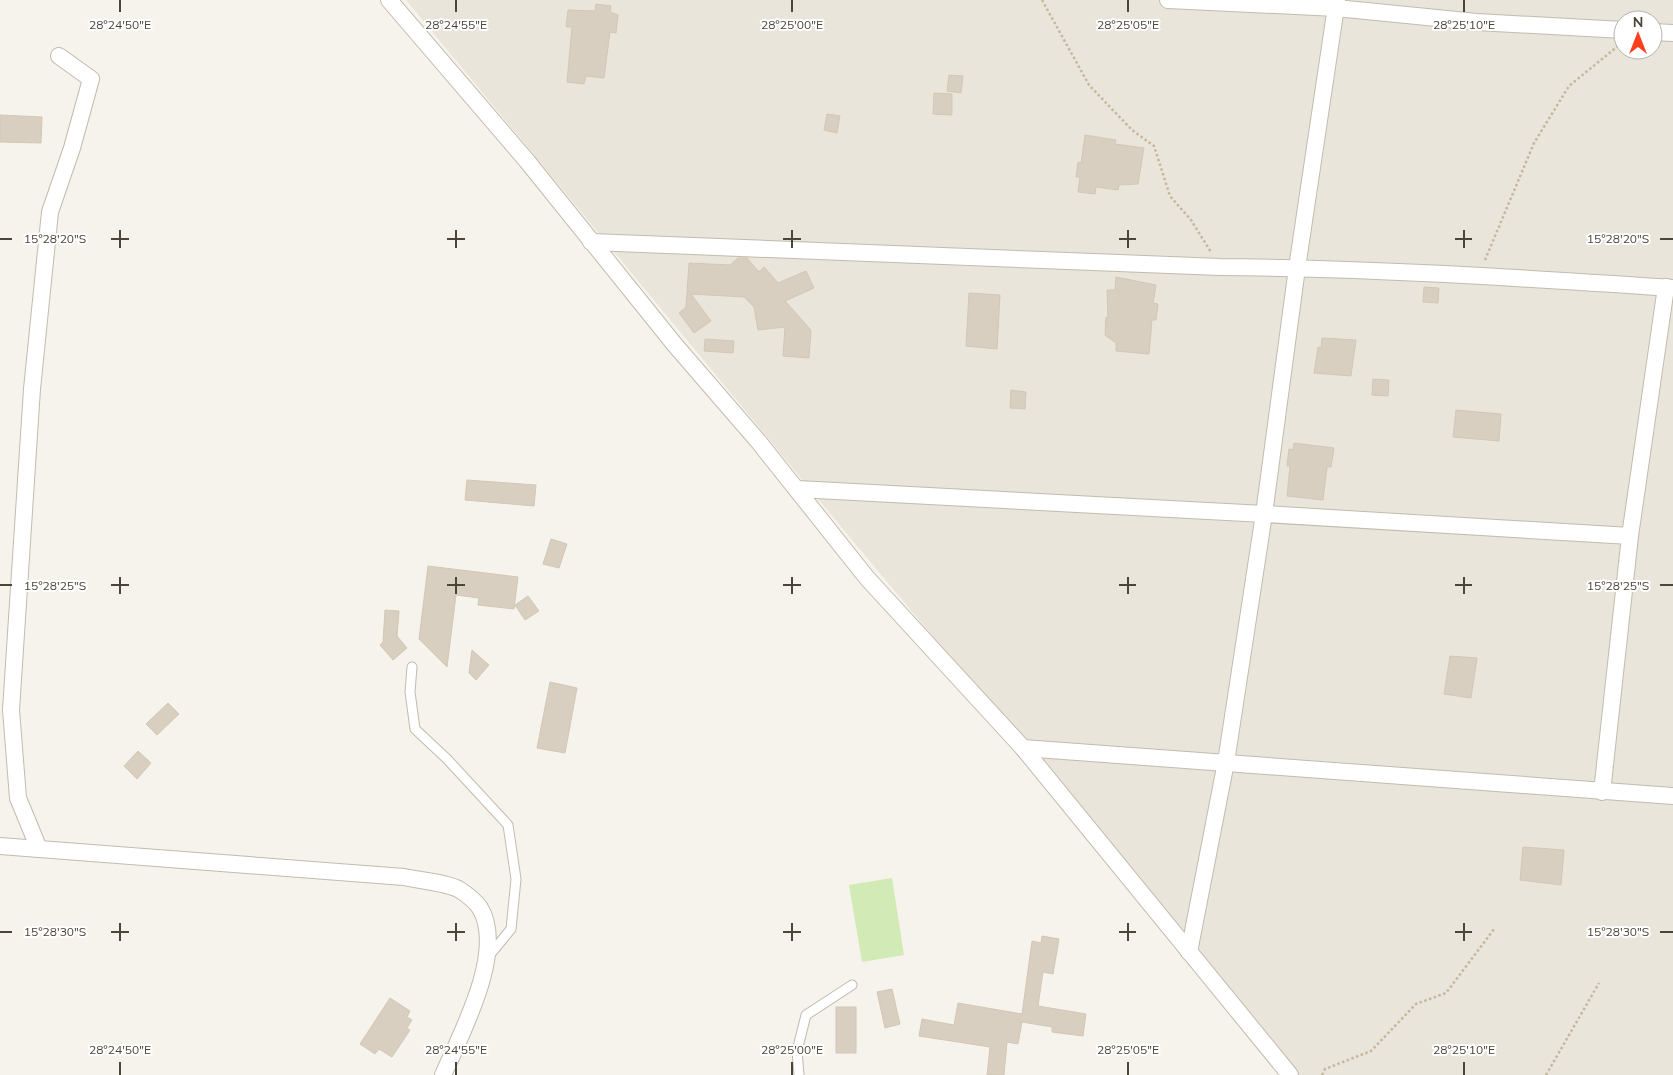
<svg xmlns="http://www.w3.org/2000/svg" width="1673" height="1075" viewBox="0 0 1673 1075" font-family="Mulish,sans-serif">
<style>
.residential{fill:#eae5da;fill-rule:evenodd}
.green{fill:#d2eab5}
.building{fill:#d8cfc1;stroke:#d3c7b4}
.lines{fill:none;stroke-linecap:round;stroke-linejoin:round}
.lane-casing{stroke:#c2bbae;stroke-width:11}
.street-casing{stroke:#c2bbae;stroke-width:18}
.path{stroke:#c4b79f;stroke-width:2.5;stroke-dasharray:2.5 2.5;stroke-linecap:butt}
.lane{stroke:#fff;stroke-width:9}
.street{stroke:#fff;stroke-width:16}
.ticks{fill:none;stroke:#4b4439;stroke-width:2}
.ticks-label{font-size:12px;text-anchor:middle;fill:#4b4439;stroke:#fff;stroke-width:4;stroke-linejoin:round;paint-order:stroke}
</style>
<rect width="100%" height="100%" fill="#f6f3ec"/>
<path class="residential" d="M406,0h1267v1075h-374l-456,-546zM1623,20h30v30h-30z"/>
<path class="green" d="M892,878l12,77 -42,7 -13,-77z"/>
<g class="building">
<path d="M596,4l15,2 -1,6 8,3 -2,18 -6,-1 -6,46 -18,-2 -2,8 -17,-2 5,-55h-6l2,-17 27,1z"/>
<path d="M949,75l14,1 -2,17 -14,-2z"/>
<path d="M934,93l18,1v21l-19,-1z"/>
<path d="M827,114l13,2 -3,17 -13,-3z"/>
<path d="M0,115l42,2 -1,26 -41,-1z"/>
<path d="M1085,135l31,5 -1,4 29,4 -6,36 -19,1 -1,5 -22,-3 -1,7 -17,-2 2,-15h-4l2,-15 3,1z"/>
<path d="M738,258h9l12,14 5,-5 14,16 28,-12 8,17 -29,13 26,29 -2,28 -26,-2 2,-29 -27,3 -4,-23 -10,-10 -53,-3 20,27 -17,12 -15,-20 7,-6 3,-44 41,2z"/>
<path d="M1116,277l40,8 -3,18 5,1 -2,16h-4l-3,34 -33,-3v-8l-11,-8 1,-18 2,1 -1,-28h8z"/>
<path d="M1424,287l15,1 -1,15 -15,-1z"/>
<path d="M969,293l31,2 -3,54 -31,-3z"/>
<path d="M1322,338l34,2 -5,36 -37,-3 4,-26 3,1z"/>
<path d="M705,339l29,2 -1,12 -29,-2z"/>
<path d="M1373,379l16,1 -1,16 -16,-1z"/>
<path d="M1011,390l15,2 -1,17 -15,-1z"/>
<path d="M1456,410l45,4 -2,27 -46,-4z"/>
<path d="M1294,443l40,5 -3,19h-4l-4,33 -36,-4 3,-30h-3l2,-17 4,1z"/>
<path d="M467,480l69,5 -2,21 -69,-6z"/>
<path d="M551,539l16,5 -8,24 -16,-4z"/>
<path d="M428,566l90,11 -4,32 -36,-4 1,-7 -23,-3 -9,72 -28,-28z"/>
<path d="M528,596l11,15 -14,9 -10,-15z"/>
<path d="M385,610l14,1 -2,25 10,12 -14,12 -13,-15 3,-3z"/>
<path d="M472,650l17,15 -13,15 -7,-7z"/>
<path d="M1450,656l27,2 -6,40 -27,-4z"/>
<path d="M550,682l27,6 -12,65 -28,-5z"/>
<path d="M168,703l11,11 -22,21 -11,-11z"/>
<path d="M138,751l13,12 -14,16 -13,-13z"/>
<path d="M1523,847l41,3 -3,35 -41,-5z"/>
<path d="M1042,936l17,3 -6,35 -10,-2 -5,34 48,8 -3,22 -31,-4v-5l-30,-5 -4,22 -11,-2 -3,33h-17l3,-28 -71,-11 3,-17 32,6 4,-22 64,11 10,-73 9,2z"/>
<path d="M892,989l8,35 -15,4 -8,-36z"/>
<path d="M390,998l20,13 -3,6 5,3 -5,8 3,2 -18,27 -13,-8 -4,5 -15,-10z"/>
<rect x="836" y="1007" width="20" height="46"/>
</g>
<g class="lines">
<g class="lane-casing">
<g id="lane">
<path d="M412,667l-2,25 5,37 32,30 61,66 8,54 -5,50 -23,28"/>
<path d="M799,1075l-2,-24 9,-36 46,-30"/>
</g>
</g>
<g class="street-casing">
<g id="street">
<path d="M389,0l138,161 148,184 83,96 109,137 156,170 267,327"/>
<path d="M1168,0l168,8 141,14 146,8"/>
<path d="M1653,32l20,1"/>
<path d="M591,242l629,25c152,1 302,11 453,21"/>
<path d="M798,489l466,25 366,22"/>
<path d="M1023,748l650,48"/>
<path d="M1602,792l28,-256 36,-249"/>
<path d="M0,846l404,31c13,3 45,6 56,13 6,4 16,12 20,18 26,43 -19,126 -37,167"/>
<path d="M39,849l-21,-51 -7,-88 21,-321 18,-177 22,-64 19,-69 -32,-23"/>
<path d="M1189,952l37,-190 38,-248 33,-246 40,-268"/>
</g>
</g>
<g class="path">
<path d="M1042,0l47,85 43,45 22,16 16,50 21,24 20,32"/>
<path d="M1485,260l49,-117 35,-57 49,-40"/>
<path d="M1322,1075l3,-6 46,-18 45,-47 30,-11 49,-65"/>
<path d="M1546,1075l53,-92"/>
</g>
<use href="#lane" class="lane"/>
<use href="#street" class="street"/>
</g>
<path class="ticks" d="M120,0v12M456,0v12M792,0v12M1128,0v12M1464,0v12M120,230v18M456,230v18M792,230v18M1128,230v18M1464,230v18M0,239h12M111,239h18M447,239h18M783,239h18M1119,239h17M1455,239h17M1660,239h13M120,577v17M456,577v17M792,577v17M1128,577v17M1464,577v17M0,585h12M111,585h18M447,585h18M783,585h18M1119,585h17M1455,585h17M1660,585h13M120,923v18M456,923v18M792,923v18M1128,923v18M1464,923v18M0,932h12M111,932h18M447,932h18M783,932h18M1119,932h17M1455,932h17M1660,932h13M120,1062v13M456,1062v13M792,1062v13M1128,1062v13M1464,1062v13"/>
<g class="ticks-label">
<text x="120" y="29">28°24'50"E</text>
<text x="456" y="29">28°24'55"E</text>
<text x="792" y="29">28°25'00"E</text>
<text x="1128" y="29">28°25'05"E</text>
<text x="1464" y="29">28°25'10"E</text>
<text x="55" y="243">15°28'20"S</text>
<text x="1618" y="243">15°28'20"S</text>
<text x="55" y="590">15°28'25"S</text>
<text x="1618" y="590">15°28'25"S</text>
<text x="55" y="936">15°28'30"S</text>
<text x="1618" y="936">15°28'30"S</text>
<text x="120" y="1054">28°24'50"E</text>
<text x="456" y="1054">28°24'55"E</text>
<text x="792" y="1054">28°25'00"E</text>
<text x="1128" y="1054">28°25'05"E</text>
<text x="1464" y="1054">28°25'10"E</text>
</g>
<g transform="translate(1638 35)"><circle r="24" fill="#ffffff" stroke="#b7b4b0"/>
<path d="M0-4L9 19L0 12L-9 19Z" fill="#fc3f1d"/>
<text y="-8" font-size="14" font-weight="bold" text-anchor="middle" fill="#4b4439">N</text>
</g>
</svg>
